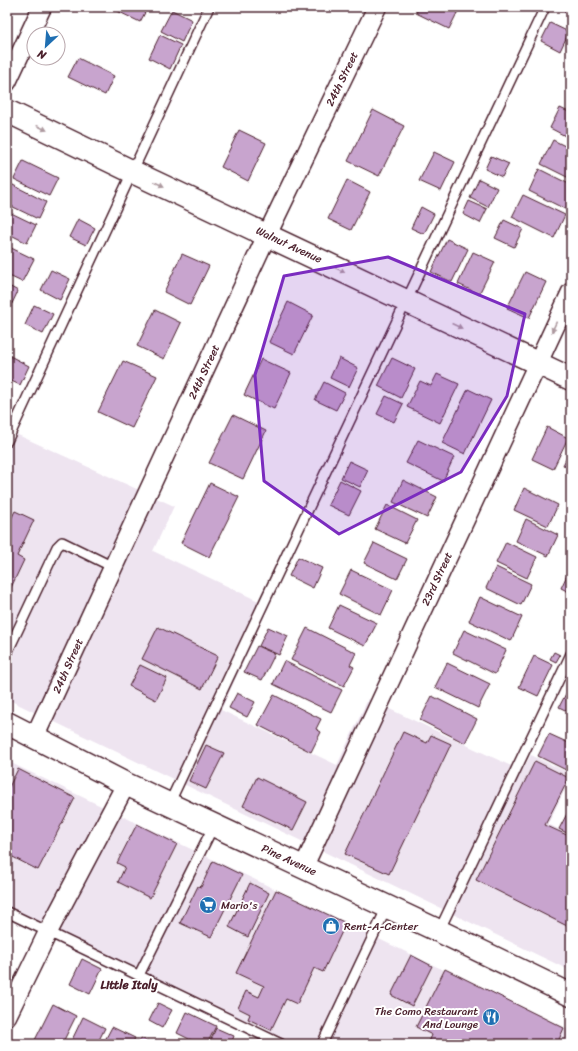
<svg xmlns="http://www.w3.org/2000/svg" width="578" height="1051" viewBox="0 0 578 1051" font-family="Sriracha,sans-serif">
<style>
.built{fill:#eee4f0}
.building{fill:#c8a4ce;stroke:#4a1f2b}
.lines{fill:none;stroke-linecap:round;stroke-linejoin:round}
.lane-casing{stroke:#4a1f2b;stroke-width:12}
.street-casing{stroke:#4a1f2b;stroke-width:21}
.secondary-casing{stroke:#4a1f2b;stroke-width:25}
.primary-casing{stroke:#4a1f2b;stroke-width:25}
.lane{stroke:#fff;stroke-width:9}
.street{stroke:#fff;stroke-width:18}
.secondary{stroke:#fff;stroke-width:22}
.primary{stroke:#fff;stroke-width:22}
.oneway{fill:#ae9aa0}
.marked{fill:#7b2cbf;fill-opacity:0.2;stroke:#7b2cbf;stroke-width:3;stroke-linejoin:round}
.labels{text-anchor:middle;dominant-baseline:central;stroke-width:4;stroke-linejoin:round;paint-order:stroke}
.street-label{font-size:11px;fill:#4a1f2b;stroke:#fff}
.poi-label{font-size:11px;fill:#4a1f2b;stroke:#fff;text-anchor:start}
.neighbourhood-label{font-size:12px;font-weight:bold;fill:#4a1f2b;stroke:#fff}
</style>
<rect width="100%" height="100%" fill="#fff"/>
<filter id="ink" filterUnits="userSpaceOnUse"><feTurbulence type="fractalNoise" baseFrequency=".025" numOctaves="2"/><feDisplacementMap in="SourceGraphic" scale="8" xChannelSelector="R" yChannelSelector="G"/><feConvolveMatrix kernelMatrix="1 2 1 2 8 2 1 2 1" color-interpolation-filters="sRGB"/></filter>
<g filter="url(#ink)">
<g class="built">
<path d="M7,430l167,76 -21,45 116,55 -48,104 116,55 31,-66 154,72 9,-16 40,19v3l-23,47 23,11v136l-564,-272z"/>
<path d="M7,761l564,270v13h-304l-260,-125z"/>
</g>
<g class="building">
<path d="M109,7h39l-8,15z"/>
<path d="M419,7h41l-11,22 -33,-16z"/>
<path d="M559,7h12v8l-13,-6z"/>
<path d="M172,10l20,10 -10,22 -21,-11z"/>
<path d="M550,23l19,9 -9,19 -19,-10z"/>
<path d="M160,35l21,10 -11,24 -21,-11z"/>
<path d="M78,58l36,18 -9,19 -37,-18z"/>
<path d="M560,108l11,5v26l-21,-11z"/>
<path d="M373,110l31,16 -25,50 -31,-15z"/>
<path d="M239,130l27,13 -18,38 -27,-14z"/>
<path d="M553,140l18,9v30l-30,-15z"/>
<path d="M434,152l21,10 -14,29 -22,-10z"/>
<path d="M491,156l18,8 -7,13 -17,-8z"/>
<path d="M23,161l35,17 -9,18 -35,-17z"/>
<path d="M539,169l32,16v18l-4,7 -38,-19z"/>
<path d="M479,179l18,9 -9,19 -18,-9z"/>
<path d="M347,180l23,12 -19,38 -23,-11z"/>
<path d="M11,184l35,18 -8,17 -31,-15v-11z"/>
<path d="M523,195l42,20 -11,23 -42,-21z"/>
<path d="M469,201l18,8 -7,14 -17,-9z"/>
<path d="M421,207l13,7 -10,20 -13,-6z"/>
<path d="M7,211l29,14 -9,18 -20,-10z"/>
<path d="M78,219l17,9 -9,17 -17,-8z"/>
<path d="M504,220l19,9 -9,18 -19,-9z"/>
<path d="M447,239l21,10 -16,33 -21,-10z"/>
<path d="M7,246l27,13 -12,23 -15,-7z"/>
<path d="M473,252l22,10 -16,32 -21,-10z"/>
<path d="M182,254l27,12 -19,39 -26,-13z"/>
<path d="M51,270l19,9 -10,21 -19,-10z"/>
<path d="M525,272l21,10 -17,36 -22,-10z"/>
<path d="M7,285l11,6 -11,23z"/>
<path d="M288,302l25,13 -19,39 -25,-12z"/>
<path d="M34,305l19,9 -10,20 -18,-9z"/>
<path d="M155,310l26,13 -17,36 -27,-13z"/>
<path d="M10,356l19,10 -9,19 -13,-6v-17z"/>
<path d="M339,358l19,10 -9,19 -19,-9z"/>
<path d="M392,358l23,11 -14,29 -23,-12z"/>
<path d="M261,359l30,14 -17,36 -30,-14z"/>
<path d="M123,361l34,15 -25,52 -34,-16z"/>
<path d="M437,374l22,10 -19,39 -33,-16 13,-26 11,5z"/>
<path d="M324,382l21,11 -9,17 -21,-10z"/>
<path d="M468,389l23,11 -26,54 -23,-11z"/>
<path d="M386,396l17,8 -9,18 -17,-8z"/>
<path d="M233,415l33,16 -23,48 -34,-16z"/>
<path d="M547,427l21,11 -15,31 -21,-10z"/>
<path d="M418,440l36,17 -11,24 -37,-18z"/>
<path d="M571,449v20l-8,-4z"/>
<path d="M349,461l19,9 -8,17 -19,-9z"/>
<path d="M340,480l21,11 -12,24 -21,-10z"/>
<path d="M403,480l34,17 -10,21 -34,-16z"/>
<path d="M210,483l29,14 -30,60 -28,-14z"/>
<path d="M524,488l34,17 -10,21 -34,-16z"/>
<path d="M387,505l30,15 -12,23 -30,-14z"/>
<path d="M15,511l19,9 -17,36 7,4 -17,36v-69z"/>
<path d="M526,519l32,16 -10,21 -32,-15z"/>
<path d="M506,542l31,15 -10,21 -31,-15z"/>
<path d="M374,543l33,16 -10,20 -33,-16z"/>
<path d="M298,557l24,11 -9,20 -24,-12z"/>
<path d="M496,567l35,17 -10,21 -35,-17z"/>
<path d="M351,570l42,20 -12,25 -42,-21z"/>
<path d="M568,573l3,1v19l-10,-5z"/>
<path d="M480,597l42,20 -11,24 -42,-20z"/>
<path d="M339,605l38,18 -12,23 -37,-18z"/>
<path d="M158,627l60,29 -16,33 -60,-30z"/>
<path d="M268,627l20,9 -9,19 -20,-9z"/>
<path d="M307,628l49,25 -6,12 4,2 -10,19 -53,-26z"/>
<path d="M464,630l42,20 -11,24 -42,-21z"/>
<path d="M257,646l18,8 -13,26 -18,-8z"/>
<path d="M554,652l6,3 -4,7 -6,-3z"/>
<path d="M534,656l19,9 -15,31 -19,-9z"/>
<path d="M284,661l58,29 -11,22 -58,-28z"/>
<path d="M447,663l43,21 -12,24 -43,-21z"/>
<path d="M140,665l27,13 -11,22 -27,-14z"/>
<path d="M571,684v29l-12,-6z"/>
<path d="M237,693l18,9 -8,15 -18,-9z"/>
<path d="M274,695l47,24 -5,10 5,3 -10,20 -53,-27z"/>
<path d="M432,696l45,23 -12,24 -45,-23z"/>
<path d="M403,732l24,11 4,-8 20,9 -62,130 -44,-20z"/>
<path d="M549,734l22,10v17l-5,9 -28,-14z"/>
<path d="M206,745l18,8 -18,36 -17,-8z"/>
<path d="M535,761l34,17 -24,47 26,12v91l-95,-48z"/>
<path d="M18,769l57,29 -37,72 -31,-16v-63z"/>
<path d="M257,777l50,25 -14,28 -50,-24z"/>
<path d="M570,808l1,1v26l-12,-6z"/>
<path d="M137,824l40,20 -27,54 -32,-16 7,-15 -8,-4z"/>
<path d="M213,861l29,14 -31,62 -31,-14 18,-37 3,1z"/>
<path d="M250,883l19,10 -21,44 -19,-10z"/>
<path d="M276,890l70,33 -23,49 -9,-4 -17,36 -11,-5 -15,31 -23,-11 2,-5 -12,-6 8,-17 13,6 5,-11 -28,-13z"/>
<path d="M411,955l21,11 -20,40 -21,-11z"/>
<path d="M82,959l20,10 -12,25 -20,-10z"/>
<path d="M445,969l119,59 -7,16h-129l4,-9 -16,-8z"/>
<path d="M158,1003l14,7 -10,18 -13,-7z"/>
<path d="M53,1004l23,12 -14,28h-29z"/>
<path d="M187,1012l29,14 -9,18h-8l-22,-11z"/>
<path d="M83,1017l22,11 -8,16h-27z"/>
<path d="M112,1027l23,11 -3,6h-29z"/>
<path d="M216,1028l18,8 -3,8h-22z"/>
<path d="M141,1038l12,6h-15z"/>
</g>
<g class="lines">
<g class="lane-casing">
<g id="lane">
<path d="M7,441l202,-434"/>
<path d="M7,653l50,-106 5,-5 51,25"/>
<path d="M169,804l376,-797"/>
<path d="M7,912l274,132"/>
<path d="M439,931l132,-277"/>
<path d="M139,975l75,-150"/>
<path d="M322,1044l65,-137"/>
</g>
</g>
<g class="street-casing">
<g id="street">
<path d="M7,82l35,-75"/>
<path d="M34,738l233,-503 110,-228"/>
<path d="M304,866l267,-574"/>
<path d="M7,1016l41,-84 78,-148"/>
</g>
</g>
<g class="secondary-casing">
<path id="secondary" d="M7,723l119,61 313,147 132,64"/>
</g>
<g class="primary-casing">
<path id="primary" d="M7,111l126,61 438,207"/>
</g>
<use href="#lane" class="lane"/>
<use href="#street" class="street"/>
<use href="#secondary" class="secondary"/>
<use href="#primary" class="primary"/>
</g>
<defs><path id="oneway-solid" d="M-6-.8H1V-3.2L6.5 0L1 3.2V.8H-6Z"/></defs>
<g class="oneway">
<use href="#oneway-solid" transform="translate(42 128) rotate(26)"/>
<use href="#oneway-solid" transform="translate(159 184) rotate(25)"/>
<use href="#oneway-solid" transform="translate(340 270) rotate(26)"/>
<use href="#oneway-solid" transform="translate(457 326) rotate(25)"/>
<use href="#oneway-solid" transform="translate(554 327) rotate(115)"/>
</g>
</g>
<path class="marked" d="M388,257l137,57 -18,82 -46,76 -122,62 -75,-53 -9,-106 29,-99z"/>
<defs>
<g id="supermarket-disc" transform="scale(0.9)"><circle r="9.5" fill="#1f6fb2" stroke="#fff"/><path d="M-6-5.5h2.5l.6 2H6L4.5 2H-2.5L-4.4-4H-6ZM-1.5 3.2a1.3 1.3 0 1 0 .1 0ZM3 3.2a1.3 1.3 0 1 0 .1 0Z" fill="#fff"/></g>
<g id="shop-disc" transform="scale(0.9)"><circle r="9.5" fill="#1f6fb2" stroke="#fff"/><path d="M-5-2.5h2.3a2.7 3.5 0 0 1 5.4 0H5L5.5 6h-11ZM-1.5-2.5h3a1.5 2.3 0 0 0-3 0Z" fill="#fff"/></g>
<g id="restaurant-disc" transform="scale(0.9)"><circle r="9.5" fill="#1f6fb2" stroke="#fff"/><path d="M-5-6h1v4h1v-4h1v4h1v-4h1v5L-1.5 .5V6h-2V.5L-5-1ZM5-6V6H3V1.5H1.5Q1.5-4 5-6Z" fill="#fff"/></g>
</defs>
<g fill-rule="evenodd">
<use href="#supermarket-disc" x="208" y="905"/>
<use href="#shop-disc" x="331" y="926"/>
<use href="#restaurant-disc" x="491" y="1017"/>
</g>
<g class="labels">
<g class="street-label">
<text transform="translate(342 79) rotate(-64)">24th Street</text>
<text transform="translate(289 245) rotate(25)">Walnut Avenue</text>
<text transform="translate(204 372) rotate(-65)">24th Street</text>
<text transform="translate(437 579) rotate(-65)">23rd Street</text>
<text transform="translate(68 666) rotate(-66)">24th Street</text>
<text transform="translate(289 860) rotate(25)">Pine Avenue</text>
</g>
<g class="poi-label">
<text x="221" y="905">Mario's</text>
<text x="344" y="926">Rent-A-Center</text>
<text x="478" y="1011" text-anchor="end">The Como Restaurant<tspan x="478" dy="13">And Lounge</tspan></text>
</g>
<g class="neighbourhood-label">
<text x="129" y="985">Little Italy</text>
</g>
</g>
<rect width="578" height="1051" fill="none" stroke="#fff" stroke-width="24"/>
<rect x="12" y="12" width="554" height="1027" fill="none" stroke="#4a1f2b" stroke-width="1.5" filter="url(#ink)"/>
<g transform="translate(46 46) rotate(206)"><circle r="19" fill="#ffffff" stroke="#b7a5aa"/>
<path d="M0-3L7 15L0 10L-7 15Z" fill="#1f6fb2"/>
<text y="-6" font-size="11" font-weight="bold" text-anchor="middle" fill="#4a1f2b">N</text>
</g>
</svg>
